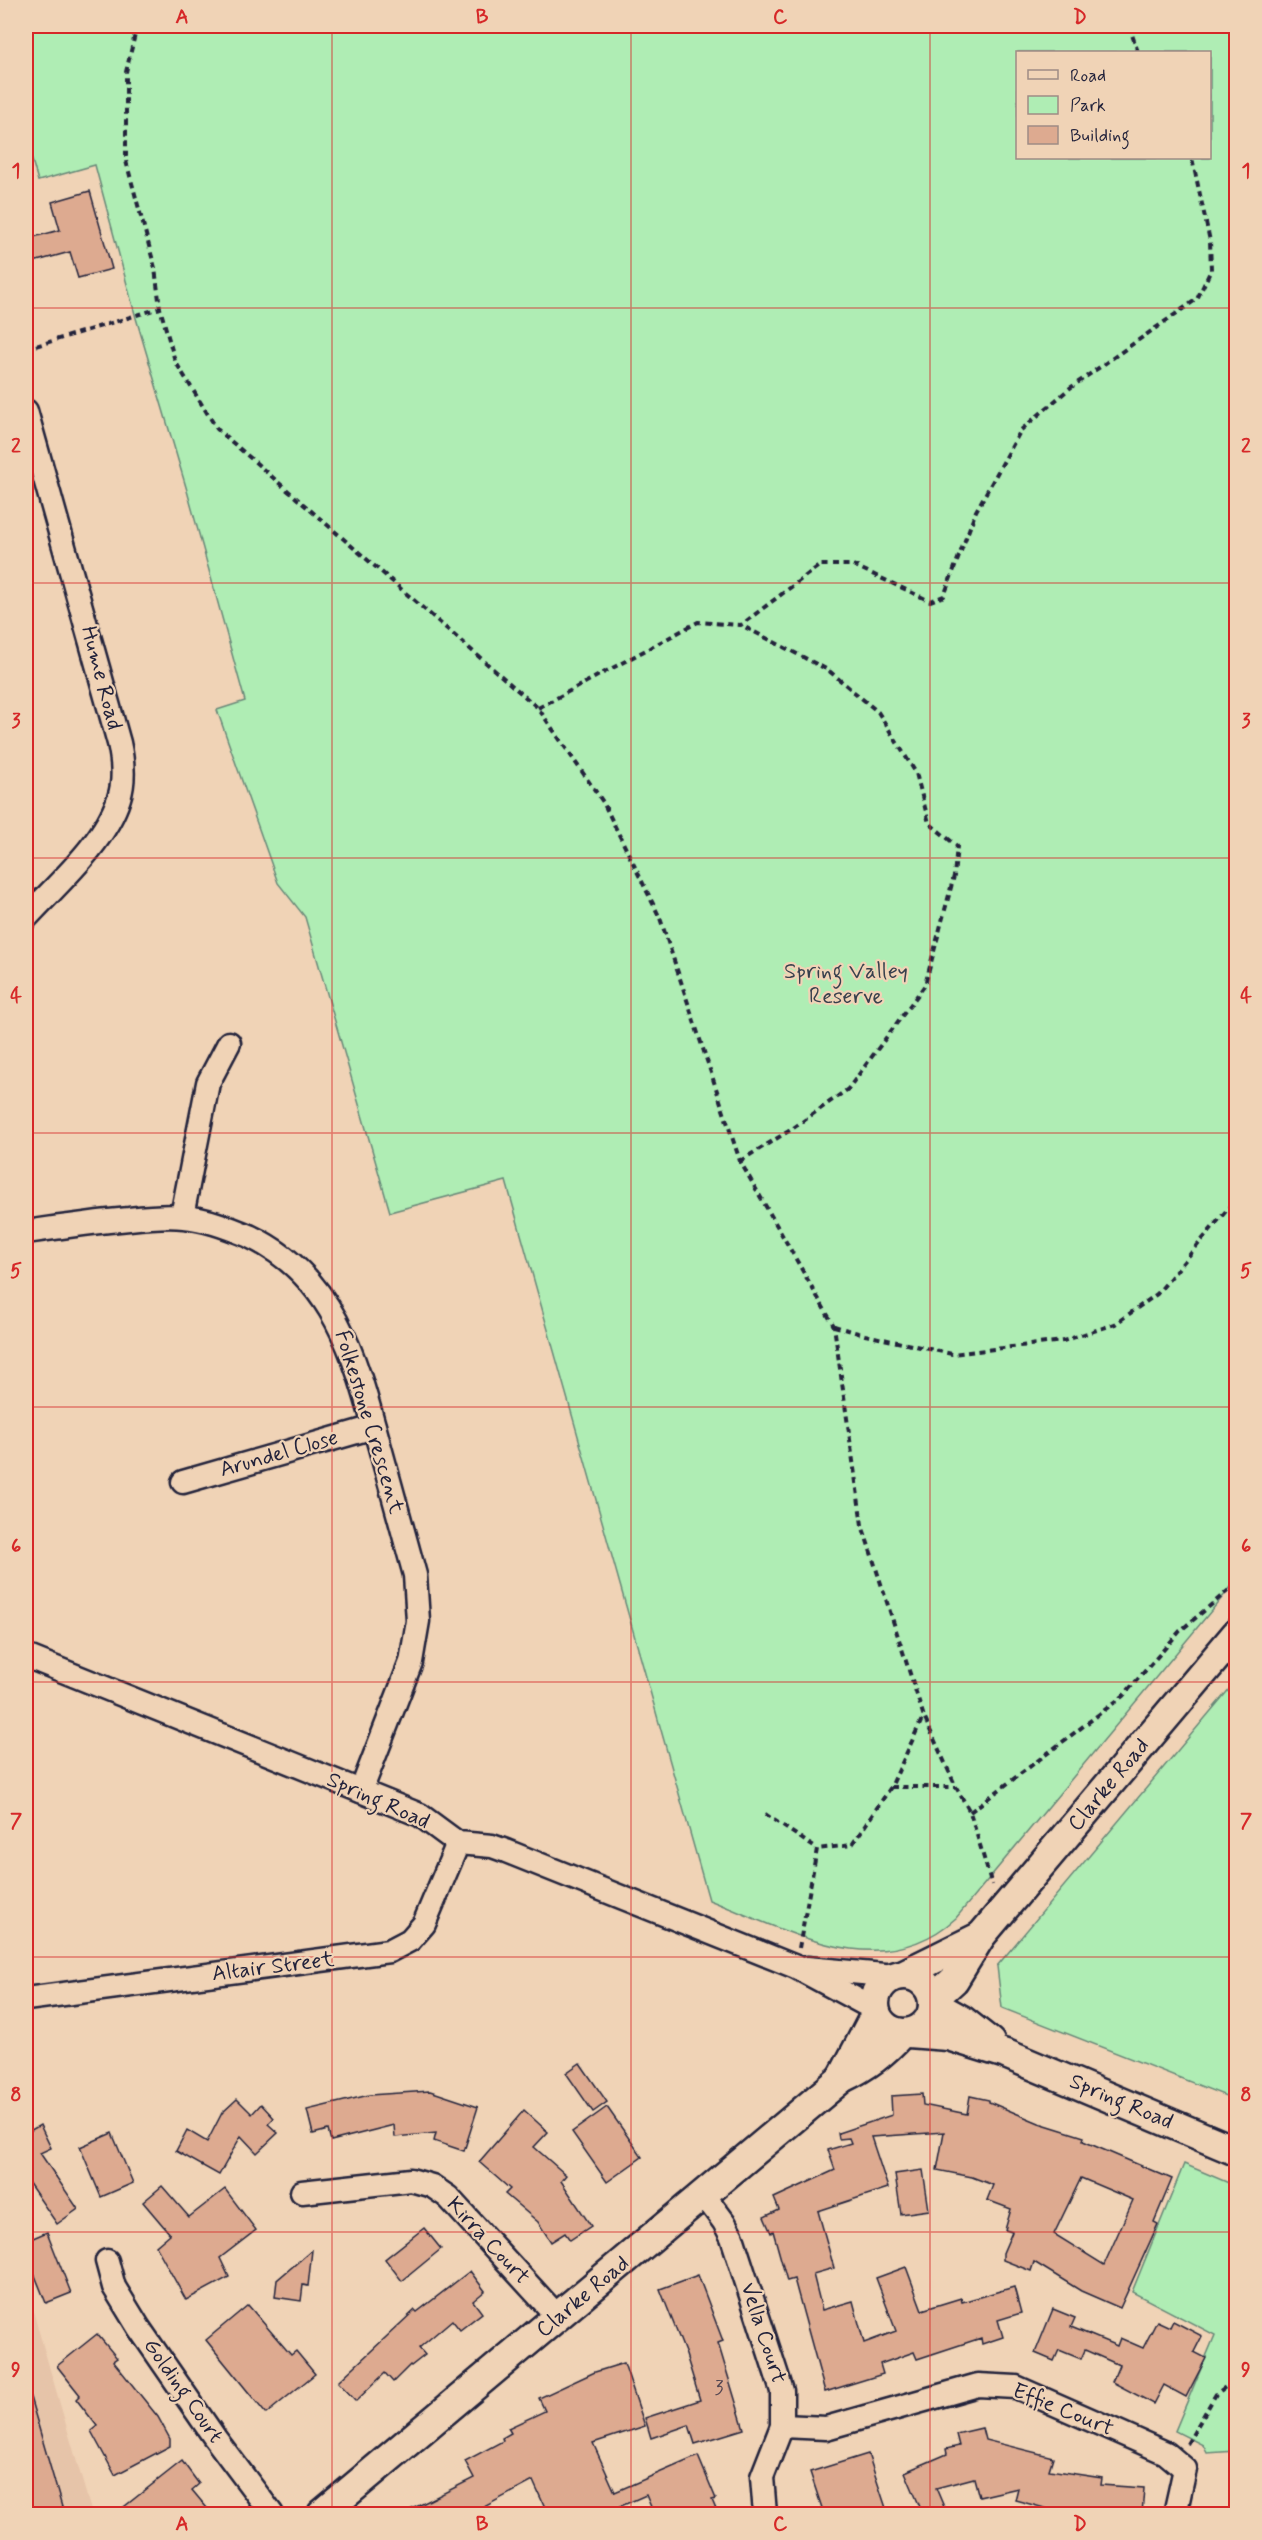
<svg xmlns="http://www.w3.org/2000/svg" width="1262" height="2540" viewBox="0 0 1262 2540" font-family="Mynerve,sans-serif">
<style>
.built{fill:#e6c4a9}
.green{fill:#afedb4;stroke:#688878;stroke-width:1.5;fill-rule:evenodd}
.building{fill:#ddaa90;stroke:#22223b;stroke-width:1.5;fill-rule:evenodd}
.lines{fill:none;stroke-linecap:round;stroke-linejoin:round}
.minor-casing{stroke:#22223b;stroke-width:27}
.major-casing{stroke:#22223b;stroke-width:33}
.path{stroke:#22223b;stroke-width:4;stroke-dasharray:6 4.5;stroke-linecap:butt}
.minor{stroke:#f0d3b6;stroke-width:22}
.major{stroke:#f0d3b6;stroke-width:28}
.grid{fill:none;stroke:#d62828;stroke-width:1.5;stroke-opacity:0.55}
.labels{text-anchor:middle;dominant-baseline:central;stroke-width:4.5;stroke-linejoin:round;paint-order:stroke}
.number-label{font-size:20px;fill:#514450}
.street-label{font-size:22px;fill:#22223b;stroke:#f0d3b6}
.park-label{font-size:22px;fill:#37404d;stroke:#f0d3b6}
.neatline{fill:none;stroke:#d62828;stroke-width:2}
.grid-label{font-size:20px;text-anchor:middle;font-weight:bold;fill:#d62828}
</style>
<rect width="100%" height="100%" fill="#f0d3b6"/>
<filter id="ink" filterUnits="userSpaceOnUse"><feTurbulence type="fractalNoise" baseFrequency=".0167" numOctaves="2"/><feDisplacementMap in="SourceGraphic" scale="12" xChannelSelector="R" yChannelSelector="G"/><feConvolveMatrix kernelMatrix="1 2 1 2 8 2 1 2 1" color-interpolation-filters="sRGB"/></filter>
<g filter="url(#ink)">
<path class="built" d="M26,2287l66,227h-66z"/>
<g class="green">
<path d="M26,26h1210v1555l-280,337c-75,68 -169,12 -247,-18l-203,-719 -116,31 -85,-295 -27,-34 -61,-173 28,-9 -59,-214 -50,-169 -41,-153 -57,16 -12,-42zM1018,52h192v106h-192z"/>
<path d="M1236,1681v419l-234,-92 -5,-42z"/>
<path d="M1184,2164l52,22v265l-29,2 -4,-8 -28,-14 40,-96 -83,-43z"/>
</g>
<g class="building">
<path d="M90,191l22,78 -34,9 -8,-26 -44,12v-25l34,-9 -8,-28z"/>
<path d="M580,2063l27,39 -14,10 -27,-39z"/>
<path d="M430,2091l48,16 -14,44 -30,-10 2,-8 -41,4 -1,-12 -63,16 -3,-11 -15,4 -6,-24 62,-15z"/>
<path d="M922,2094l1,11 44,9 3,-18 19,4v2l50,21 45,14 -1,4 89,38 -18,43 4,2 -38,84 -39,-17 -47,-29 -3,9 -28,-11v-7l9,-21 -7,-2 6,-21 -24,-9 6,-15 -21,-8 -35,-7 7,-38 -73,5 17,51 -70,23 16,57 -21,6 9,36 31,-9 11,42 32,-12 -20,-53 30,-11 16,43 39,-12 1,4 52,-15 7,26 -23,7 5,17 -21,7 -1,-6 -64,21 -3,-7 -34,12 3,10 -58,18 -31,-113 -7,2 -14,-50 -2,2 -7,-16 15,-7 -5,-12 61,-28 -7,-20 23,-7 -2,-5 -10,1 -1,-6 54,-18 -1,-19zM1081,2178l52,22 -29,65 -50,-31z"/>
<path d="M237,2099l15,15 9,-10 13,14 -6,6 10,9 -21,20 -16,-17 -22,39 -43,-24 11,-21 20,12 15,-29z"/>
<path d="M607,2107l35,50 -35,25 -35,-50z"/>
<path d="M524,2110l24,22 -14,15 32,28 -5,6 30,45 -21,14 -5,-7 -14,9 -13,-20 -33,-28 5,-5 -31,-27z"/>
<path d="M40,2125l11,23 -11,5 38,56 -21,15 -31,-45v-46z"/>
<path d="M112,2133l21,50 -32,14 -21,-50z"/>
<path d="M923,2170l6,40 -28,4 -6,-40z"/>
<path d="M162,2186l27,31 36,-28 31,41 -36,28 9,19 -43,23 -30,-54 14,-12 -27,-32z"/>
<path d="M424,2228l17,21 -39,32 -17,-22z"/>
<path d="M47,2232l24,61 -25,10 -20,-50v-12z"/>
<path d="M312,2250l-4,36 -5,-1 -2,16 -26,-4 2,-17z"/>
<path d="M470,2271l15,20 -12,10 9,12 -22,17 -8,-10 -33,28 6,7 -14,11 -1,-1 -17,17 -8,-9 -29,28 -18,-19 77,-72 2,2z"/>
<path d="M698,2275l25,66 -5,2 26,86 -49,15 -6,-19 -38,13 -6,-20 55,-18 -14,-45 -26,-66z"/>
<path d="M248,2305l43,50 5,-4 19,23 -49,40 -60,-74z"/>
<path d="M1053,2309l22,9 -4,9 46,19 3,-8 23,10 14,-27 13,6 3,-6 29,15 -8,16 12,6 -20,39 -22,-12 -10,19 -42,-22 7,-17 -34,-15 -4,9 -22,-9 -5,11 -19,-8z"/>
<path d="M97,2334l20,24 -4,3 45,56 12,22v7l-55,29 -24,-44 6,-5 -21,-27 4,-4 -23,-29z"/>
<path d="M624,2363l21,63 -52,17 22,49 83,-36 18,43 -4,1 6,14h-25l-2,-5 -13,5h-24l-8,-19 -43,19h-55l-15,-33 -62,33h-69l72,-36 -9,-17 38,-20 -1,-3 9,-5 -3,-5 37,-17 -6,-13 56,-26z"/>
<path d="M26,2397h4l34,117h-38z"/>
<path d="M982,2428l3,12 68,17 -4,13 53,8 -1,7 43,3 -2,26h-91l1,-4 -37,-10 3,-12 -39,9 -5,-19 -38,10 11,26h-24l-18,-42 42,-18 -1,-5 13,-3 -3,-12z"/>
<path d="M868,2454l20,60h-64l-14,-42z"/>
<path d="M182,2461l17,23 -7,6 20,24h-97z"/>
</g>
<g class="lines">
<g class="minor-casing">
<g id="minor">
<path d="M26,411l93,332c4,18 6,37 0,55 -14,45 -62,86 -93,120"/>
<path d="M182,1216l26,-133 21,-40"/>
<path d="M26,1232c34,-5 69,-10 103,-13 18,-2 37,-4 55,-2 23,2 44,10 65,19 86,40 107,124 130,208 12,44 24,88 36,131l3,46 -7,41 -50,129"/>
<path d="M183,1482l191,-55"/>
<path d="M26,1656l394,159 38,28 34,3 14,5 290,116 80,43"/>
<path d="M807,1968l88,8"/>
<path d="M26,1999l363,-48 21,-11 14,-16 34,-81"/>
<path d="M302,2192l109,-12 21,6 16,11 110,120"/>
<path d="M704,2195l20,27 8,15 50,154v35l-20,51 3,37"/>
<path d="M107,2261l7,26 25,41 76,110 57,76"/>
<path d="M782,2426l44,2 152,-43 38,2 150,66 19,16 -10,45"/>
</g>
</g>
<g class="major-casing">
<g id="major">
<circle cx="904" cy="2004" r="29"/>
<path d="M902,1975l79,-39"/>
<path d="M933,1999l21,-19 27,-44 255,-302"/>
<path d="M933,2004l29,16 28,22"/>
<path d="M908,2033l40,3 58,18 230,97"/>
<path d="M842,2078l34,-65"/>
<path d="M322,2514l520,-436c25,-12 42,-25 60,-45"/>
</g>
</g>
<g class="path">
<path d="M137,26l-11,46v89l29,107 5,40 15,53 42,68 321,279 65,94 57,116 80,243 94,165 28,199 62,192 32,70 14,25 22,73"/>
<path d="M1129,26l9,26"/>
<path d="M26,349l134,-41"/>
<path d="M538,708l160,-86 43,3 79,-60h33l77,36 14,-5 32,-85 45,-81 49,-42 127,-89 14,-29 -1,-29 -18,-83"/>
<path d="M740,1161l52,-32 56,-40 77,-104 29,-109 3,-30 -28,-23 -13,-50 -38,-61 -50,-42 -87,-45"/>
<path d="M834,1326l31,9 87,19 111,-13 52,-17 42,-30 79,-95"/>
<path d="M891,1787h65"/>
<path d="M970,1812l153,-116 57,-65 56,-47"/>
<path d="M765,1814l52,35"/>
<path d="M799,1948l18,-99 35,-4 39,-58 32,-70"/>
<path d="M1187,2444l29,-50 20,-15"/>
</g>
<use href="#minor" class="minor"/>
<use href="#major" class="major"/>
</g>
</g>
<path class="grid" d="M332,26v2488M631,26v2488M930,26v2488M26,308h1210M26,583h1210M26,858h1210M26,1133h1210M26,1407h1210M26,1682h1210M26,1957h1210M26,2232h1210"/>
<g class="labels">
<g class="number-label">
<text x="719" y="2388">3</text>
</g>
<g class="street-label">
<text transform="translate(101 678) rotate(75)">Hume Road</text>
<text transform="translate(369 1422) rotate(73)">Folkestone Crescent</text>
<text transform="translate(279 1454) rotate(-16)">Arundel Close</text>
<text transform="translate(1109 1785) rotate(-50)">Clarke Road</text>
<text transform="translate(378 1801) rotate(24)">Spring Road</text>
<text transform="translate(273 1967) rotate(-7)">Altair Street</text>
<text transform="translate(1121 2102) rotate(23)">Spring Road</text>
<text transform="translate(488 2241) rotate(47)">Kirra Court</text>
<text transform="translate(583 2297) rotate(-40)">Clarke Road</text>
<text transform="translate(763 2333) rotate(72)">Vella Court</text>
<text transform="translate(183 2391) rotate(55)">Golding Court</text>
<text transform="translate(1063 2410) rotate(22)">Effie Court</text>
</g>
<g class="park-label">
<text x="846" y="972">Spring Valley<tspan x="846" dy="25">Reserve</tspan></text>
</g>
</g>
<rect width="1262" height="2540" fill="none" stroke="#f0d3b6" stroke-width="66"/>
<rect x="1016" y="51" width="195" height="108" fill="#f0d3b6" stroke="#9e8c85" stroke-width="1.5"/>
<rect x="1028" y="70" width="30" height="9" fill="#f0d3b6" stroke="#9e8c85" stroke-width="1.5"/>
<text x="1070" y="81" font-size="18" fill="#22223b">Road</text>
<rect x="1028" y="96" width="30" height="18" fill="#afedb4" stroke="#9e8c85" stroke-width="1.5"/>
<text x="1070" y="111" font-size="18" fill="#22223b">Park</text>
<rect x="1028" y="126" width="30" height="18" fill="#ddaa90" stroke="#9e8c85" stroke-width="1.5"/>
<text x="1070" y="141" font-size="18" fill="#22223b">Building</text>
<rect x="33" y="33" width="1196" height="2474" class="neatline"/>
<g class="grid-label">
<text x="182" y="23">A</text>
<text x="482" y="23">B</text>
<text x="780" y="23">C</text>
<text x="1080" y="23">D</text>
<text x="16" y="177">1</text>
<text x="1246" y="177">1</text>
<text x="16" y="452">2</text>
<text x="1246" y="452">2</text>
<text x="16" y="727">3</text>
<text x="1246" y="727">3</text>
<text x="16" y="1002">4</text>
<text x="1246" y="1002">4</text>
<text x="16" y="1277">5</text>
<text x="1246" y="1277">5</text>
<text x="16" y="1552">6</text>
<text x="1246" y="1552">6</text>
<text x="16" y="1827">7</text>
<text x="1246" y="1827">7</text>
<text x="16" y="2101">8</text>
<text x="1246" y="2101">8</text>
<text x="16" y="2376">9</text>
<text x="1246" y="2376">9</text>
<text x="182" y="2530">A</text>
<text x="482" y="2530">B</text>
<text x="780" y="2530">C</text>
<text x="1080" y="2530">D</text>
</g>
</svg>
